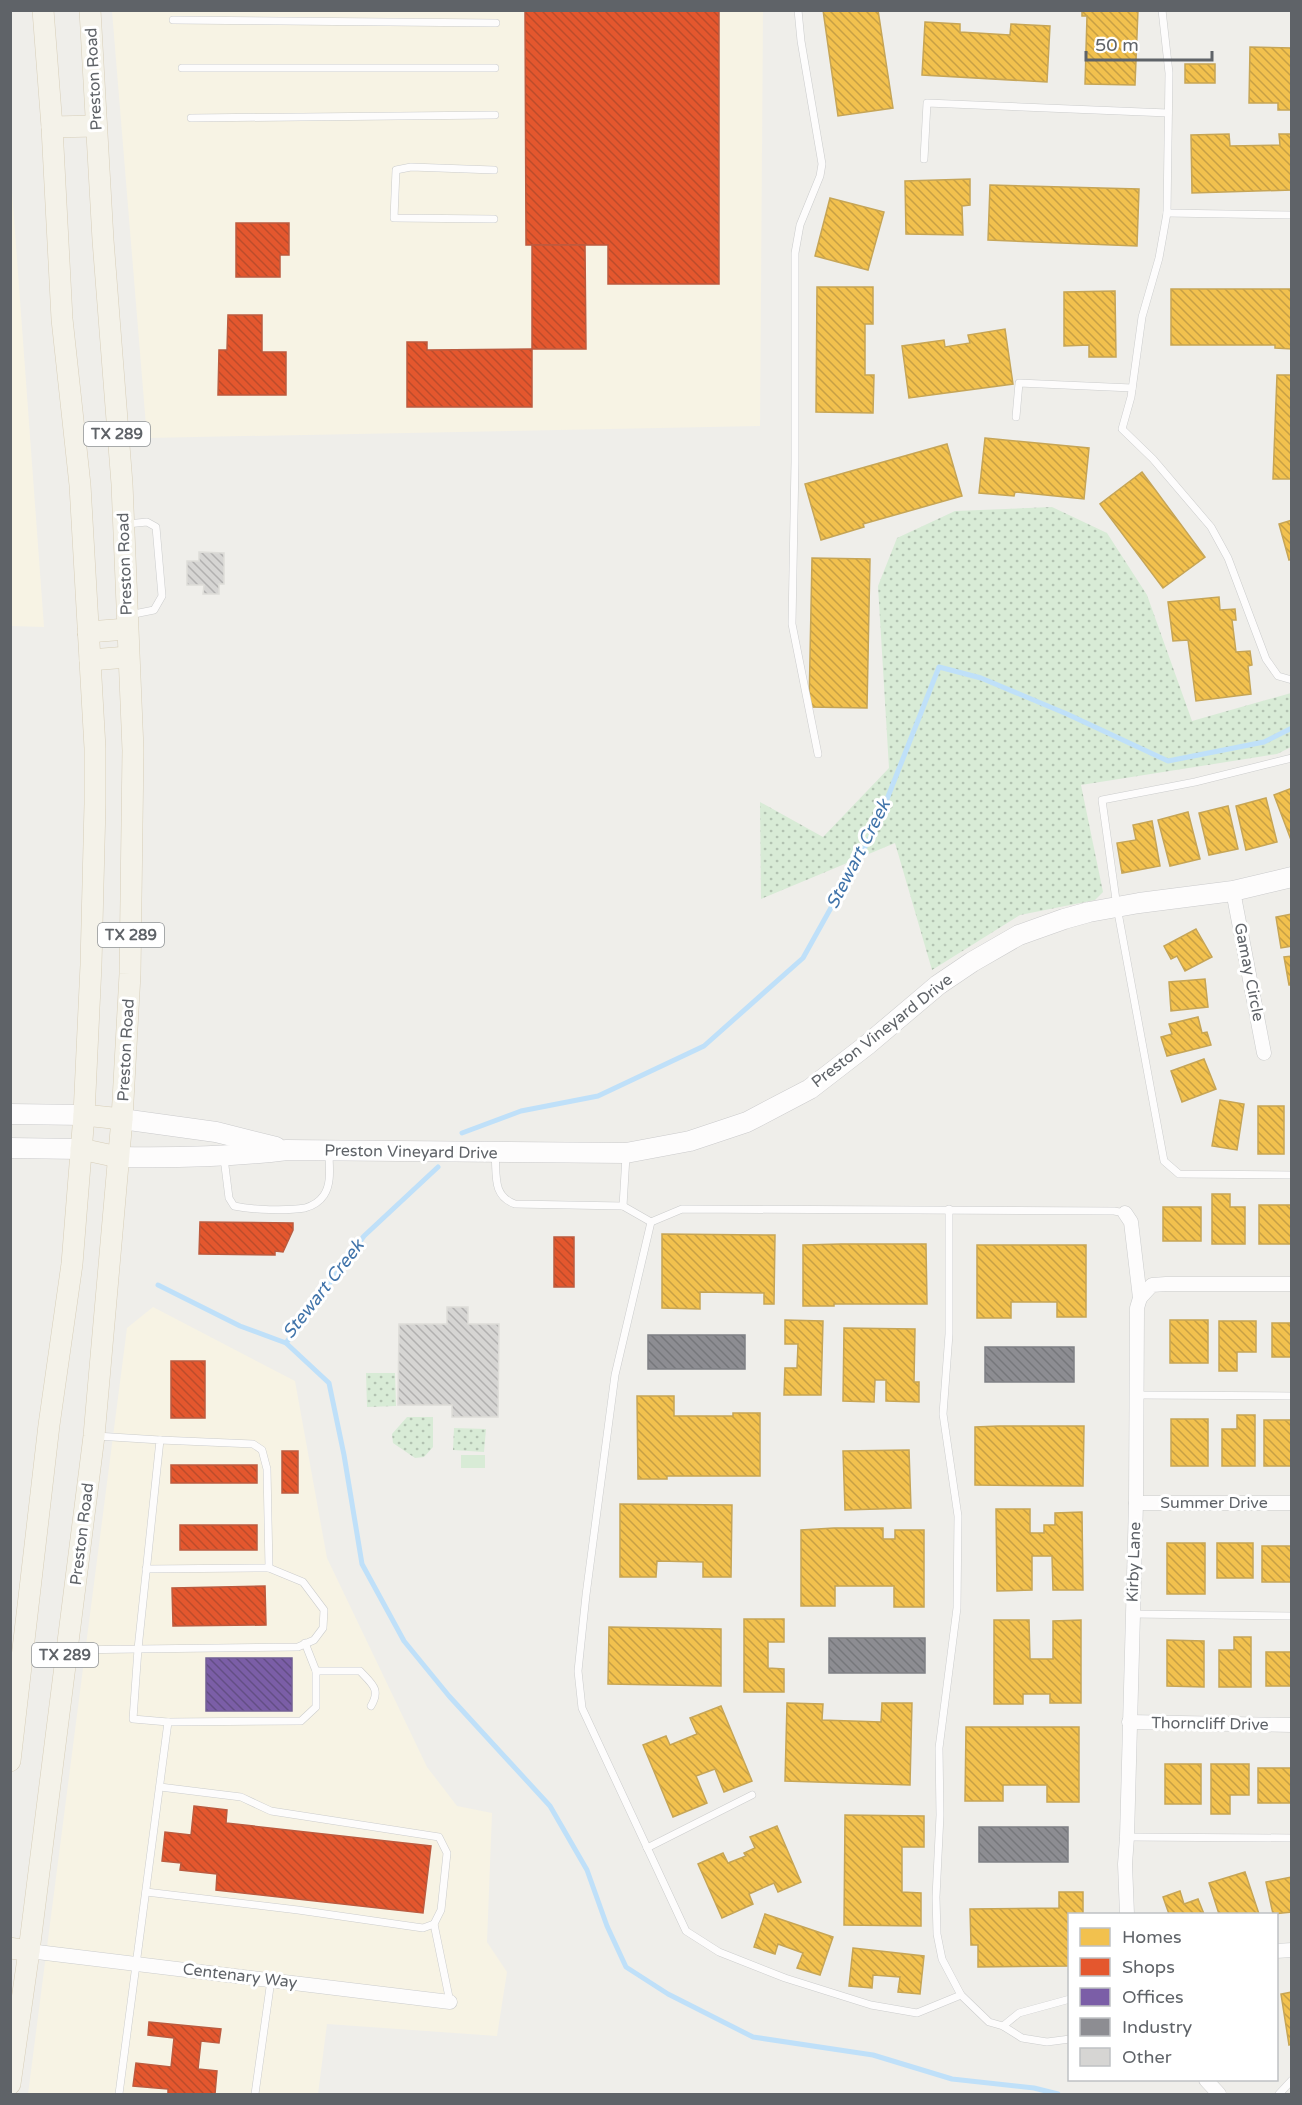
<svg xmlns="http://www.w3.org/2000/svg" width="1302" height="2105" viewBox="0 0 1302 2105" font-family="'Varela Round',sans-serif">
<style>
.commercial{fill:#f7f3e4}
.green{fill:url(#green-dots)}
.pitch{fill:#d8ebd6}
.homes{fill:url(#homes-back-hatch);stroke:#c6a556;stroke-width:1.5}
.shops{fill:url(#shops-back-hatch);stroke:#bc5b3f;stroke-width:1.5}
.offices{fill:url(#offices-back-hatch);stroke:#736094;stroke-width:1.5}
.industry{fill:url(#industry-back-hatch);stroke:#7f8085;stroke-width:1.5}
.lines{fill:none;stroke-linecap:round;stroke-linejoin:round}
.stream{stroke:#bfe0f9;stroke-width:5}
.building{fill:url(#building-back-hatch);stroke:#deddd9;stroke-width:1.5}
.lane-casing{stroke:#cbcccc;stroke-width:8}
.street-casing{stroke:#cbcccc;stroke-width:15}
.secondary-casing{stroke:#cacacb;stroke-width:21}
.primary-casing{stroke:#d7ceb8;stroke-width:22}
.lane{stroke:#fdfcfc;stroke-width:7}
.street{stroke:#fdfcfc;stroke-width:14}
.secondary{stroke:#fdfcfc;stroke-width:20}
.primary{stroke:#f4f2e9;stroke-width:21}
.labels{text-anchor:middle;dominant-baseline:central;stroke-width:6;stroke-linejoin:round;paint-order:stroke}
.shield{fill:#fff;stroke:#8f9295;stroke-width:1.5}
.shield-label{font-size:15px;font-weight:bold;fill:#5f6368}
.street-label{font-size:16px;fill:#5f6368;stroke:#fff}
.water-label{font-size:18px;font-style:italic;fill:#4174aa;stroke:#fff}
</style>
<defs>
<pattern id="green-dots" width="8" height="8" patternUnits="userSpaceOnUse" patternTransform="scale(1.5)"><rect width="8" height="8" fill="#d8ebd6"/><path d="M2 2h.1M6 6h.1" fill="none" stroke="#b2c2b1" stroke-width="1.8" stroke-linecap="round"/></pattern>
<pattern id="homes-back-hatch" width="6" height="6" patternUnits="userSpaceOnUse" patternTransform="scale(1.5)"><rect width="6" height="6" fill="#f2c14e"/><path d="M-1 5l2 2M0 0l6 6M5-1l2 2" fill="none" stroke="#c7a045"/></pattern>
<pattern id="shops-back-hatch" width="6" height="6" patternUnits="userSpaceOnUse" patternTransform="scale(1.5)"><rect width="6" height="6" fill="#e4572e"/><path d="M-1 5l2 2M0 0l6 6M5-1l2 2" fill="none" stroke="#bc4c2b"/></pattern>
<pattern id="offices-back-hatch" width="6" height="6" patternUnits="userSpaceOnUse" patternTransform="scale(1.5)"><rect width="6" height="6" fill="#7b5ea7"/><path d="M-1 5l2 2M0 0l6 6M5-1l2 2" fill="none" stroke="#634e85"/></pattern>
<pattern id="industry-back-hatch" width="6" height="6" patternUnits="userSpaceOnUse" patternTransform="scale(1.5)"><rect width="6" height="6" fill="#8d8d92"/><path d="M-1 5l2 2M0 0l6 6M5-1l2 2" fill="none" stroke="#76777b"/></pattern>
<pattern id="building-back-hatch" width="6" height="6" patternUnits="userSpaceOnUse" patternTransform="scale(1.5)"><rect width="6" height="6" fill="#d6d5d3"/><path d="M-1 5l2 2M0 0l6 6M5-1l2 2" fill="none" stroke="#b1b0af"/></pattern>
</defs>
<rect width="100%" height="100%" fill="#efeeea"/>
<g class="commercial">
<path d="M112,11h651l-3,415 -613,12z"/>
<path d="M10,177h1l33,450 -33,-1z"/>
<path d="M153,1307l142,74 32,177 100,209 30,39 35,7 -5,129 20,30 -10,64 -170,-12 -9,70h-290l99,-766z"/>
</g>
<g class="green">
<path d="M1052,507l55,26 40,62 45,126 99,-28v54l-14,7 -196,31 22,107 -8,8 -75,15 -88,55 -37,-127 -134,56 -1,-97 63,35 66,-69 -11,-182 19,-48 58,-27z"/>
<path d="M366,1373h29l1,33 -29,1z"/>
<path d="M407,1417h26v30l-9,10 -9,1 -22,-15 -1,-9z"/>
<path d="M454,1428l32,1 -2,23 -31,-2z"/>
</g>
<rect class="pitch" x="461" y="1455" width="24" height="13"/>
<g class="homes">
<path d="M823,10h55l15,98 -55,8z"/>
<path d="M1082,10h56l-3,75 -50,-1 2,-68h-5z"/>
<path d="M925,22l35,2v8l50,3 1,-11 39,2 -3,56 -125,-7z"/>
<path d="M1250,47l42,1v62h-14v-7h-29z"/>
<rect x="1185" y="64" width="30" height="19"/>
<path d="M1229,134l1,12 50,-1 -1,-11h13v56l-100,3 -1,-58z"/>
<path d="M970,179v26l-8,1 1,29 -57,-1 -1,-53z"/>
<path d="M990,185l149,4 -2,57 -149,-6z"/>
<path d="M830,198l54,14 -16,58 -53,-14z"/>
<path d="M817,287h56v37h-8v51h9l-1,38 -57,-1z"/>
<path d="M1171,289h121v60l-17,-1v-3h-104z"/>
<path d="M1115,291l1,66h-27v-12l-25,1v-54z"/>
<path d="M1005,329l8,55 -104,14 -7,-52 42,-6 1,7 25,-4 -2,-8z"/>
<path d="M1277,375h15v104h-19z"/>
<path d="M985,438l104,10 -5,51 -69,-7 -1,4 -35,-3z"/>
<path d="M947,444l15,52 -99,28 1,3 -43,13 -16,-56z"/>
<path d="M1142,472l63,85 -42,31 -63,-84z"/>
<path d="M1292,520v39l-3,1 -10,-36z"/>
<path d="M812,558l58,1 -3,149 -58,-1z"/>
<path d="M1219,597l1,13 15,-1 1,11h-4l4,32 14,-1 2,14 -4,1 3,28 -55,7 -8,-61 -15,1 -5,-39z"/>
<path d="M1292,788v51l-1,1 -17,-45z"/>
<path d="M1266,798l11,44 -31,8 -10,-44z"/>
<path d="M1228,806l10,43 -29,6 -10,-42z"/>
<path d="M1188,812l12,47 -30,7 -12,-46z"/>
<path d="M1152,821l8,45 -38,7 -5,-30 19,-3 -3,-15z"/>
<path d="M1292,914v32l-11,2 -5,-31z"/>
<path d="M1196,929l16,28 -27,14 -8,-15 -6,3 -7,-13z"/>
<path d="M1292,956v29h-3l-5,-28z"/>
<path d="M1205,979l3,28 -37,4 -2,-29z"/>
<path d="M1198,1017l4,16 5,-1 4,13 -44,11 -6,-19 11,-3 -3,-10z"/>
<path d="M1204,1059l12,30 -34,13 -11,-31z"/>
<path d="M1220,1100l24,4 -7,46 -25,-4z"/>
<rect x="1258" y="1106" width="26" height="48"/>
<path d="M1212,1194h18v13h15v37h-33z"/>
<rect x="1259" y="1205" width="33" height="39"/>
<rect x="1163" y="1207" width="38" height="34"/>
<path d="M662,1234l113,1 -1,69h-10v-11l-64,-1v17l-38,-1z"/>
<path d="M841,1244h85l1,60h-93v2h-31v-61z"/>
<path d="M977,1245h109v72h-29v-15h-46v16h-34z"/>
<path d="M785,1320l38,1 -2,74h-37l1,-27h12l1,-24h-13z"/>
<rect x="1170" y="1320" width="38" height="43"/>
<path d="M1219,1321h37v31h-19v19h-18z"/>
<rect x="1272" y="1323" width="20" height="34"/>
<path d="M844,1328l71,1 -1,53h5v20l-33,-1v-21h-11l-1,22 -31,-1z"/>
<path d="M637,1396h37v20h59v-3h27v63h-93v3h-29z"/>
<path d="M1237,1415h18v51h-33v-37h15z"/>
<rect x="1171" y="1419" width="37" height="47"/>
<rect x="1264" y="1420" width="28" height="46"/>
<path d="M999,1426h85l-1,60 -108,-1v-58z"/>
<path d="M909,1450l2,58 -66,2 -2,-59z"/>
<path d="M620,1504l112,1 -1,72h-28v-15l-46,-1 -1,16h-36z"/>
<path d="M996,1509h34v24h14v-8h11v-12l27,-1 1,78h-30l-1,-34h-20v34l-35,1z"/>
<path d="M834,1528h49v11h12v-9h29v77h-30v-21h-59v20h-34v-76z"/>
<rect x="1167" y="1543" width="38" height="51"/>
<rect x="1217" y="1543" width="36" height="35"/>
<rect x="1262" y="1546" width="30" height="36"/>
<path d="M744,1619h40v23h-16v26l16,1v23h-40z"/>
<path d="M994,1620h35l1,39h23v-38l28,-1v83h-31v-9h-27v10h-29z"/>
<path d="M609,1627l112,2v57l-113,-2z"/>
<path d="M1234,1637h17v50h-32v-37h15z"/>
<path d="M1167,1640l37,1v46l-37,-1z"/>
<rect x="1266" y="1652" width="26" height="34"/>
<path d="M787,1703l36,1 -1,16 59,2 1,-19h30l-2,82 -125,-4z"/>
<path d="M721,1706l31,75 -28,11 -9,-23 -19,7 11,27 -34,14 -30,-72 23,-9 4,9 27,-11 -7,-16z"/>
<path d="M966,1727h113v75h-32v-17h-44v16h-38z"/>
<rect x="1165" y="1764" width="36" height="40"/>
<path d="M1211,1764h38v31h-19v19h-19z"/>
<rect x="1258" y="1768" width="34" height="35"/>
<path d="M845,1815l79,1v31h-22v45l19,1v33l-77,-1z"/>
<path d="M777,1826l24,56 -23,10 -4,-9 -25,11 4,10 -31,14 -24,-54 25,-11 5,10 18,-7 -2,-3 11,-5 -5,-11z"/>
<path d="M1245,1872l14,42h-40l-10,-31z"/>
<path d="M1292,1877v35l-19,2 -7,-32z"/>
<path d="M1180,1891l4,13 14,-5 6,15h-35l-6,-17z"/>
<path d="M1059,1892h24v22h-13v52l-92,1v-22h-7l-1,-36 89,-1z"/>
<path d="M765,1914l68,23 -13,38 -23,-7 6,-15 -25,-9 -3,10 -21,-7z"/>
<path d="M853,1948l71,8 -4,38 -22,-2 2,-15 -27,-2 -1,13 -23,-2z"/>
<path d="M1292,1992v52l-3,1 -8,-51z"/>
</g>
<g class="shops">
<path d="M525,10h194v274h-111v-39h-82z"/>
<path d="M236,223h53v32h-9v22h-44z"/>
<path d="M532,245h53l1,104h-54z"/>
<path d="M228,315h34v37h24v43h-68l1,-45h8z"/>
<path d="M407,342h20v8l105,-1v58h-125z"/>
<path d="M200,1222l93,1v7l-10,22 -8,-1v4l-76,-1z"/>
<rect x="554" y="1237" width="20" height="50"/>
<rect x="171" y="1361" width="34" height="57"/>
<rect x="282" y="1451" width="16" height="42"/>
<rect x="171" y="1465" width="86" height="18"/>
<rect x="180" y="1525" width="77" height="25"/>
<path d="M265,1586l1,39 -93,1 -1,-38z"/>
<path d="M194,1806l33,4 -1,13 205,23 -8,67 -207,-23 1,-16 -37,-4 1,-7 -19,-2 3,-29 26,3z"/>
<path d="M149,2022l72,7 -2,14 -18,-2 -3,28 19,2 -2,23h-47v-5l-35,-3 3,-23 35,4 3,-29 -26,-3z"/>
</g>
<rect class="offices" x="206" y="1658" width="86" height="53"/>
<g class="industry">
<rect x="648" y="1335" width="97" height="34"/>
<rect x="985" y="1347" width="89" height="35"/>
<rect x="829" y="1638" width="96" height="35"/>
<rect x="979" y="1827" width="89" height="35"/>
</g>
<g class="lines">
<g class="stream">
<path d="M462,1133l59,-22 77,-15 106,-50 99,-88 73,-131 63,-160 42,11 86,36 101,47 96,-19 28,-14"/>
<path d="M158,1285l82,41 46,17 43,40 15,72 18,109 42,77 45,55 101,110 37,64 20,56 19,41 42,27 85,43 120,18 79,24 82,9 24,6"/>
<path d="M286,1343l78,-107 74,-69"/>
</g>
</g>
<g class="building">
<path d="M199,552l25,1v31h-5v10h-16l1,-9h-17v-24h12z"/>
<path d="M447,1307h21v17h31l-1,93h-46v-12h-54l1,-81h48z"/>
</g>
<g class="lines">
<g class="lane-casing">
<g id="lane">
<path d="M798,10l3,31 21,123 -2,12 -20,49 -5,28v209l-3,162 26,130"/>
<path d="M1162,10l7,63 -2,140 -8,45 -17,59 -11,80 -9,32 31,30 58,68 17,31 38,101 12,17 14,4"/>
<path d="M173,20l323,3"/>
<path d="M182,68h313"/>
<path d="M191,118l304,-3"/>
<path d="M924,159l3,-56 241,10"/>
<path d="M1167,213l125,2"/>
<path d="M494,219l-100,-1 2,-48 15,-3 83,3"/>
<path d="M1016,417l3,-34 113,5"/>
<path d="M127,524l20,-2 9,5 6,69 -8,14 -25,5"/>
<path d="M1292,758l-97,24 -93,18 15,107 47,254 15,13 113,1"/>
<path d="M495,1154c2,21 -3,42 20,50l108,2 28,16 31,-13 432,2 11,2"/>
<path d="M224,1158l5,40 5,8c19,4 52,5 71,2 7,-2 15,-7 19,-13 8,-12 5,-29 5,-42"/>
<path d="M623,1206l3,-50"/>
<path d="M949,1209v125l-6,80 15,102 -1,92 -18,140 1,67 -4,82 1,37 5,25 19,36 28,27 14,4 19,12 25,4 23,-3"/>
<path d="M651,1222l-36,153 -29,220 -8,76 4,37 104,223 33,21 66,26 86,27 46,8 44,-18"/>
<path d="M1136,1395l156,1"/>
<path d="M160,1440l93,4 9,6 5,19 2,99"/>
<path d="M1132,1614l160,2"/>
<path d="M305,1643l11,28"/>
<path d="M70,1650l68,-1 22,-209 -64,-4"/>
<path d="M168,1722l133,-1 15,-14v-36h44c12,13 21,18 11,35"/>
<path d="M1127,1837l165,1"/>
<path d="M647,1848l105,-53"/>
<path d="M146,1892l152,18 125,18 11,-4 7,-14 6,-57 -8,-16 -168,-26 -30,-14 -81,-10"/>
<path d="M434,1924l16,78"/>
<path d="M1003,2026l16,-13 51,-14"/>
<path d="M119,2094l49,-372 -35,-3 5,-70 160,-2 16,-7 9,-12 1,-18 -21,-28 -34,-14 -123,1"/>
<path d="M255,2094l16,-114"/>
<path d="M1279,2094l13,-14"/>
</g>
</g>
<g class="street-casing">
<g id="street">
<path d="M1233,891l31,162"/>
<path d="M1125,1213l6,9 9,76 -3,10 -1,195 -9,334 -2,27 2,50"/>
<path d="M1140,1298l12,-13 14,-1h126"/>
<path d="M1136,1503h156"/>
<path d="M1129,1722l163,3"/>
<path d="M29,1951l421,51"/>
<path d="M1276,1951l16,-1"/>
<path d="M1206,2080l13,14"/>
</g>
</g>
<g class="secondary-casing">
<g id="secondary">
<path d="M10,1114l74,1"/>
<path d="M122,1119l94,13 60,15"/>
<path d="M10,1148l71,1"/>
<path d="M118,1157c57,1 113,0 169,-7l339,3 64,-12 57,-19 63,-33 57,-44 71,-60 34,-23 47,-27 45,-16 25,-7 50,-9 94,-12 59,-14"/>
</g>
</g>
<g class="primary-casing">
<g id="primary">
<path d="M52,127l44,-1"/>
<path d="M88,632l39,-3"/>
<path d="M90,660l38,-3"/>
<path d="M84,1115l38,4"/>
<path d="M81,1149l37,8"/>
<path d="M10,1761l39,-336 23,-161 12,-149 7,-150 4,-161v-56l-15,-263 -18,-166 -10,-192 -9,-117"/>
<path d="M10,1948l19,3"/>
<path d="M10,2084l19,-133 65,-515 28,-317 8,-145 3,-224 -11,-266 -19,-244 -13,-230"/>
</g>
</g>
<use href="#lane" class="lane"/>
<use href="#street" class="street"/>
<use href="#secondary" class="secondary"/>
<use href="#primary" class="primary"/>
</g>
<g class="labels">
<g class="shield">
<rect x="84" y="422" width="66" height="24" rx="4.5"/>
<rect x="98" y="923" width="66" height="24" rx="4.5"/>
<rect x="32" y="1643" width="66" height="24" rx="4.5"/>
</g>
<g class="shield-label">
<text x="117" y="434">TX 289</text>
<text x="131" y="935">TX 289</text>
<text x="65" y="1655">TX 289</text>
</g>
<g class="street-label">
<text transform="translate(94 79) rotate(-93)">Preston Road</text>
<text transform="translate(125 564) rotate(-92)">Preston Road</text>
<text transform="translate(1249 972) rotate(79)">Gamay Circle</text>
<text transform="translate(882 1031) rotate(-38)">Preston Vineyard Drive</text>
<text transform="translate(126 1050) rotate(-87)">Preston Road</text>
<text transform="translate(411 1152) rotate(1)">Preston Vineyard Drive</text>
<text x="1214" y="1503">Summer Drive</text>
<text transform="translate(82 1534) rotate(-83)">Preston Road</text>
<text transform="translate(1134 1562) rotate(-88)">Kirby Lane</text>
<text transform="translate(1210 1724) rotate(1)">Thorncliff Drive</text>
<text transform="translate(240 1976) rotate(7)">Centenary Way</text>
</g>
<g class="water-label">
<text transform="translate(858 854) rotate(-63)">Stewart Creek</text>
<text transform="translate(323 1289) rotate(-52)">Stewart Creek</text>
</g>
</g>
<rect width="1302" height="2105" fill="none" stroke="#5f6368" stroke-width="24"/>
<rect x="1068" y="1913" width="210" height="168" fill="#ffffff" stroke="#bfc1c3" stroke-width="1.5"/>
<rect x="1080" y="1928" width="30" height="18" fill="#f2c14e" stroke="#bfc1c3" stroke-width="1.5"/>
<text x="1122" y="1943" font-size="18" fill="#5f6368">Homes</text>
<rect x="1080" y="1958" width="30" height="18" fill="#e4572e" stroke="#bfc1c3" stroke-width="1.5"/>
<text x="1122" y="1973" font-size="18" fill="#5f6368">Shops</text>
<rect x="1080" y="1988" width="30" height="18" fill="#7b5ea7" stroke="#bfc1c3" stroke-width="1.5"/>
<text x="1122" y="2003" font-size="18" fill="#5f6368">Offices</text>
<rect x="1080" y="2018" width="30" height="18" fill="#8d8d92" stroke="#bfc1c3" stroke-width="1.5"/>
<text x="1122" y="2033" font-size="18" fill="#5f6368">Industry</text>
<rect x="1080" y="2048" width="30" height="18" fill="#d6d5d3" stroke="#bfc1c3" stroke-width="1.5"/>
<text x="1122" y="2063" font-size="18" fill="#5f6368">Other</text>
<path d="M1086 51v9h126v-9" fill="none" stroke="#5f6368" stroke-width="3"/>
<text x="1095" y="51" font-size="18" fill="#5f6368" stroke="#ffffff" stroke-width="4.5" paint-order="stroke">50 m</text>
</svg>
